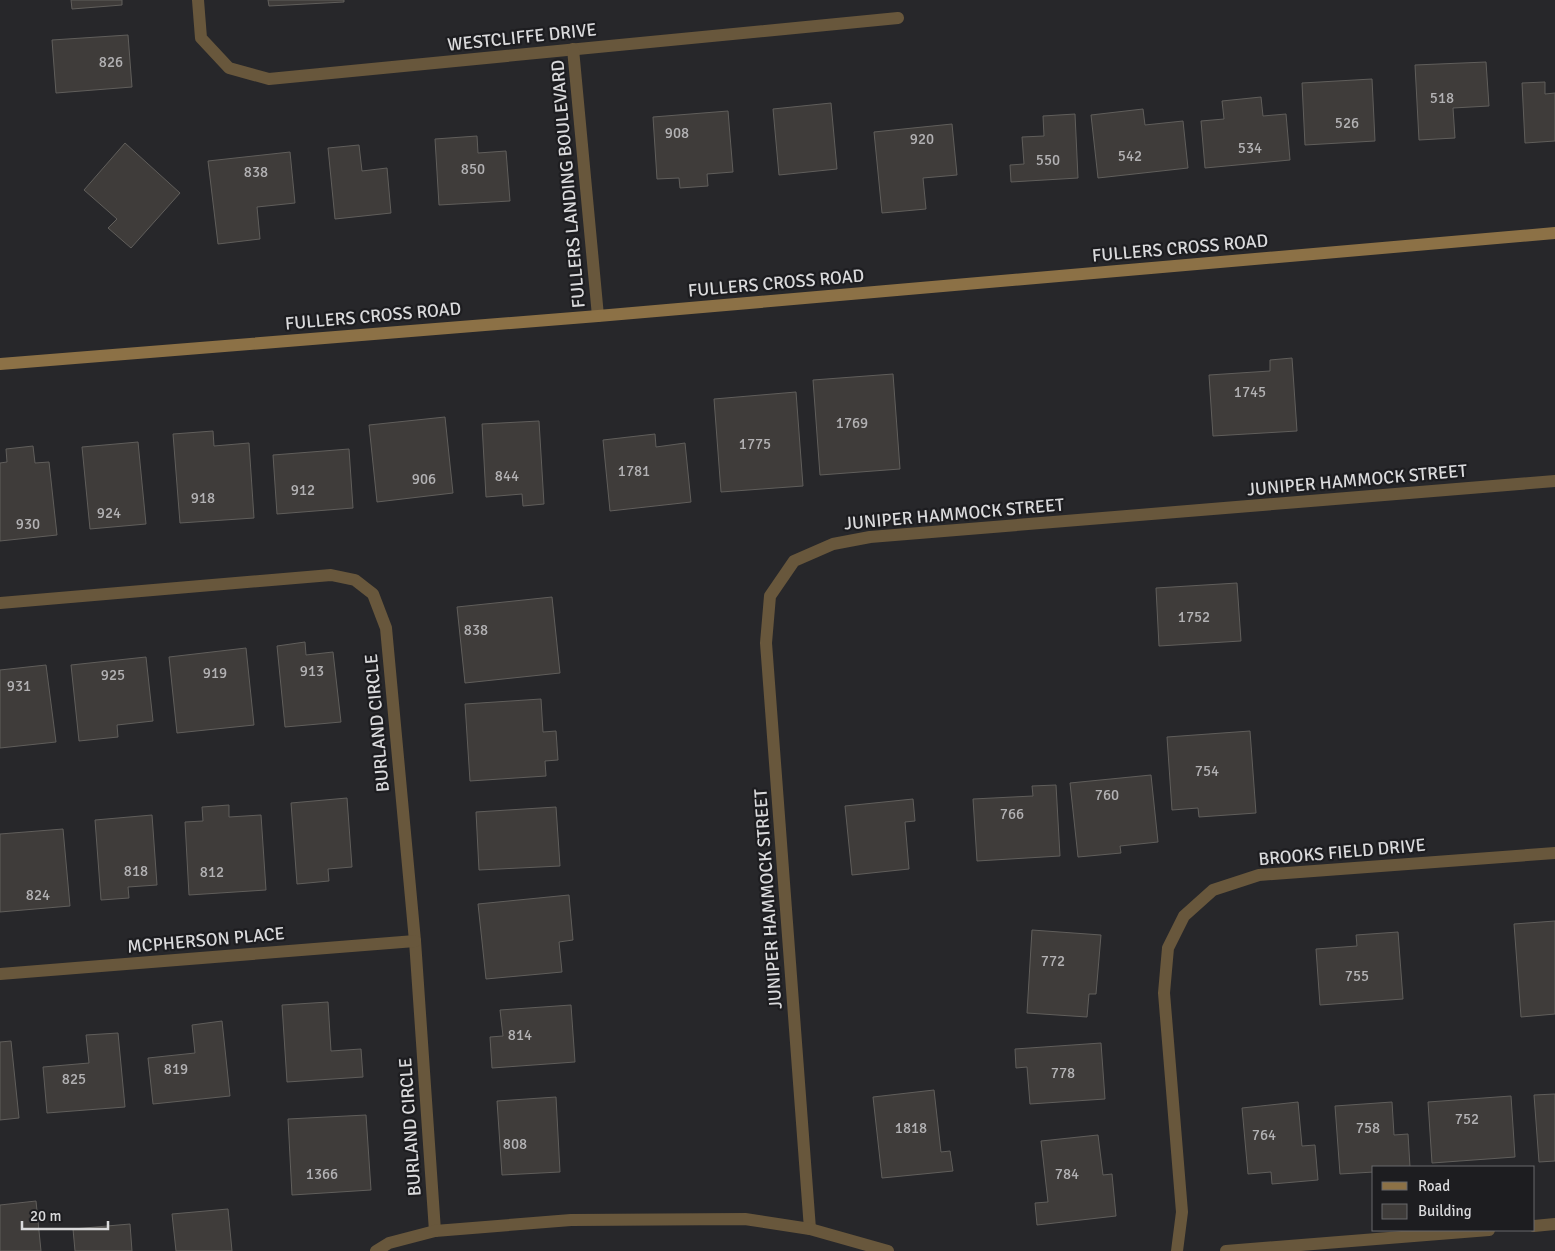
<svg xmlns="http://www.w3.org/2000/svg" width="1555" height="1251" viewBox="0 0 1555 1251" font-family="Signika,sans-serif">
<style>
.building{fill:#3f3c3a;stroke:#605e5b}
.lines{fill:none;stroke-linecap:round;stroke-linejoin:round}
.street{stroke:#68573c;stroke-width:12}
.secondary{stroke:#8c7146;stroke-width:12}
.labels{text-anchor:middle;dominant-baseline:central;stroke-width:4.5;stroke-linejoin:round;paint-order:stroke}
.number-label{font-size:15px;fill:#b3b2b4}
.street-label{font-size:18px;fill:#dadadc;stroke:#1d1d20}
</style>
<rect width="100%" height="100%" fill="#27272a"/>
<g class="building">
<path d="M71,0h51v5l-50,4z"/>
<path d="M268,0h76v2l-75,4z"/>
<path d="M128,35l4,52 -76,6 -4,-53z"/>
<path d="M1486,62l3,44 -36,2 2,30 -36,2 -4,-75z"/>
<path d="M1372,79l3,62 -70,4 -3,-62z"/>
<path d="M1545,82v12l10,-1v48l-30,2 -3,-60z"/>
<path d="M1261,97l2,19 23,-2 4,46 -85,8 -4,-47 23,-2 -2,-18z"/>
<path d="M831,103l6,66 -58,6 -6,-66z"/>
<path d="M1143,109l2,16 38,-4 5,47 -90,10 -7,-63z"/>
<path d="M728,111l5,61 -26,2 1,12 -28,2 -1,-10 -22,1 -4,-62z"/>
<path d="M1075,114l3,64 -67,4 -1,-17 14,-1 -2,-27 22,-1 -1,-20z"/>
<path d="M952,124l5,51 -34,3 3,31 -44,4 -8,-81z"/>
<path d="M477,136l1,17 28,-2 4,50 -71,4 -4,-66z"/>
<path d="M125,143l55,50 -49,55 -23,-20 9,-9 -33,-29z"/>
<path d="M359,145l3,26 25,-3 4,45 -56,6 -7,-71z"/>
<path d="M290,152l5,51 -38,4 3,32 -42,5 -10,-83z"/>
<path d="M1292,358l5,73 -84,5 -4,-61 61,-4v-11z"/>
<path d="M893,374l7,95 -80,6 -7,-95z"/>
<path d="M796,392l7,94 -82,6 -7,-93z"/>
<path d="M445,417l8,76 -76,9 -8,-77z"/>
<path d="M539,421l5,83 -21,2 -1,-12 -36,3 -4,-73z"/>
<path d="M213,431l1,15 35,-3 5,75 -74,5 -7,-89z"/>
<path d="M655,434l1,13 29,-4 6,59 -81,9 -7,-71z"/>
<path d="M138,442l8,82 -56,5 -8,-82z"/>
<path d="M33,446l2,17 14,-1 8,73 -57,6v-78l7,-1 -1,-13z"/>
<path d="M349,449l4,59 -76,6 -4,-59z"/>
<path d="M1237,583l4,58 -82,5 -3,-58z"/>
<path d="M552,597l8,76 -95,10 -8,-76z"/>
<path d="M305,642l1,13 27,-3 8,70 -56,5 -8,-81z"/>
<path d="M246,648l8,77 -77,8 -8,-76z"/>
<path d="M146,657l7,64 -36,4 1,12 -39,4 -8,-76z"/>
<path d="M46,665l10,77 -56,6v-78z"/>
<path d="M541,699l2,33 13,-1 2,29 -13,1 1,15 -76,5 -5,-77z"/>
<path d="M1250,731l6,82 -57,4 -1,-9 -26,2 -5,-73z"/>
<path d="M1151,775l7,67 -38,4 1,7 -43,4 -8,-74z"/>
<path d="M1056,785l4,71 -83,5 -4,-62 60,-3 -1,-10z"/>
<path d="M347,798l5,69 -24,2 1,12 -32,3 -6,-81z"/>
<path d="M913,799l2,22 -10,1 4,47 -57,6 -7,-69z"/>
<path d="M229,805v12l32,-2 5,75 -77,5 -4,-73 18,-1 -1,-14z"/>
<path d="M556,807l4,59 -81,4 -3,-58z"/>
<path d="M152,815l5,70 -29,2 1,11 -28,2 -6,-80z"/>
<path d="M63,829l7,77 -70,6v-78z"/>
<path d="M569,895l4,45 -14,2 3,30 -76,7 -8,-75z"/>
<path d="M1555,921v93l-34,3 -7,-93z"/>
<path d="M1032,930l69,5 -5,59h-7l-2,23 -60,-4z"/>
<path d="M1398,932l5,67 -83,6 -4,-56 41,-3 -1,-11z"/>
<path d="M328,1002l3,49 30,-2 2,28 -76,5 -5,-77z"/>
<path d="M571,1005l4,57 -83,6 -2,-31 13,-1 -3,-26z"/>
<path d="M222,1021l8,75 -77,8 -5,-46 47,-5 -3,-28z"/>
<path d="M118,1033l7,74 -78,6 -4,-46 46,-4 -3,-28z"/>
<path d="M11,1041l8,77 -19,2v-78z"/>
<path d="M1101,1043l4,56 -75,5 -3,-37 -11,1 -1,-19z"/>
<path d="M934,1090l7,62 9,-1 3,20 -71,7 -9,-81z"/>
<path d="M1555,1094v67l-16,1 -5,-67z"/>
<path d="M1511,1096l4,61 -83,6 -4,-61z"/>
<path d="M556,1097l4,75 -58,3 -5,-74z"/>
<path d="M1298,1102l4,44 13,-1 3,35 -46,4 -1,-12 -23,2 -6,-66z"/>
<path d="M1392,1102l2,33 14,-1 2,33h-36v5l-34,2 -5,-68z"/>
<path d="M366,1115l5,75 -79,5 -4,-76z"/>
<path d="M1098,1135l5,40 9,-1 4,42 -79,9 -2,-22 13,-1 -7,-61z"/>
<path d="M36,1201l5,50h-41v-46z"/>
<path d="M228,1209l4,42h-56l-4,-37z"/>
<path d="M130,1224l2,27h-57l-2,-22z"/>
</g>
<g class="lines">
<g class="street">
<path d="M198,0l3,38 28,30 40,11 629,-61"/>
<path d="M573,49l25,267"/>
<path d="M0,603l331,-28 24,5 18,14 13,34 29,313 20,290"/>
<path d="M0,974l415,-33"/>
<path d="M1534,1226l21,-2"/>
<path d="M810,1229l-44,-586 4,-47 24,-35 39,-17 37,-7 685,-56"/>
<path d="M376,1251l13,-8 46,-12 136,-11 174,-1 65,10 78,22"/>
<path d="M1177,1251l5,-39 -18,-219 4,-45 16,-32 29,-26 46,-15 296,-22"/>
<path d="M1226,1251l263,-21"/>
</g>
<path class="secondary" d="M0,364l598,-48 957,-83"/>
</g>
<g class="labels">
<g class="number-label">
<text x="111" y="62">826</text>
<text x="1442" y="98">518</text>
<text x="1347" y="123">526</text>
<text x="677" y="133">908</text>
<text x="922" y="139">920</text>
<text x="1250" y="148">534</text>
<text x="1130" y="156">542</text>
<text x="1048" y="160">550</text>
<text x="473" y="169">850</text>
<text x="256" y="172">838</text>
<text x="1250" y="392">1745</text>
<text x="852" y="423">1769</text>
<text x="755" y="444">1775</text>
<text x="634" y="471">1781</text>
<text x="507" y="476">844</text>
<text x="424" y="479">906</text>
<text x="303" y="490">912</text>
<text x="203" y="498">918</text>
<text x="109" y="513">924</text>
<text x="28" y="524">930</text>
<text x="1194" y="617">1752</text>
<text x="476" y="630">838</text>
<text x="312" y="671">913</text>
<text x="215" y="673">919</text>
<text x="113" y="675">925</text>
<text x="19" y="686">931</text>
<text x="1207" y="771">754</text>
<text x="1107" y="795">760</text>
<text x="1012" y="814">766</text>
<text x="136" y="871">818</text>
<text x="212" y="872">812</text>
<text x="38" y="895">824</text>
<text x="1053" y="961">772</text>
<text x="1357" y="976">755</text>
<text x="520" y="1035">814</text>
<text x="176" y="1069">819</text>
<text x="1063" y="1073">778</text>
<text x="74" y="1079">825</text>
<text x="1467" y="1119">752</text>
<text x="911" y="1128">1818</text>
<text x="1368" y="1128">758</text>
<text x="1264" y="1135">764</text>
<text x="515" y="1144">808</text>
<text x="322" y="1174">1366</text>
<text x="1067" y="1174">784</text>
</g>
<g class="street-label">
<text transform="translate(522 37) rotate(-6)">WESTCLIFFE DRIVE</text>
<text transform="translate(568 184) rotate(-95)">FULLERS LANDING BOULEVARD</text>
<text transform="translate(1180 248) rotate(-5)">FULLERS CROSS ROAD</text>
<text transform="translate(776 283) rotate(-5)">FULLERS CROSS ROAD</text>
<text transform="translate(373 316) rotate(-5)">FULLERS CROSS ROAD</text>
<text transform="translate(1357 480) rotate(-5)">JUNIPER HAMMOCK STREET</text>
<text transform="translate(954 514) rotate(-5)">JUNIPER HAMMOCK STREET</text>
<text transform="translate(377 723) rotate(-95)">BURLAND CIRCLE</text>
<text transform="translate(1342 852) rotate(-5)">BROOKS FIELD DRIVE</text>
<text transform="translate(768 899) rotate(-94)">JUNIPER HAMMOCK STREET</text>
<text transform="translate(206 940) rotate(-5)">MCPHERSON PLACE</text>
<text transform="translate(410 1127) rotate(-94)">BURLAND CIRCLE</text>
</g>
</g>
<rect x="1372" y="1166" width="162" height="65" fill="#1d1d20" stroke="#69696b"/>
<rect x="1382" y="1182" width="25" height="8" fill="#8c7146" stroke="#69696b"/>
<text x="1418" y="1191" font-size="15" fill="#dadadc">Road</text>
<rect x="1382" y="1204" width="25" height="15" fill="#3f3c3a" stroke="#69696b"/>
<text x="1418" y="1216" font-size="15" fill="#dadadc">Building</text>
<path d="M22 1221v8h86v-8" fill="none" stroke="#dadadc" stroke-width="2.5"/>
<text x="30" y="1221" font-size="15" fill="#dadadc" stroke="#1d1d20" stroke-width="4" paint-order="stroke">20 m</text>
</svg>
